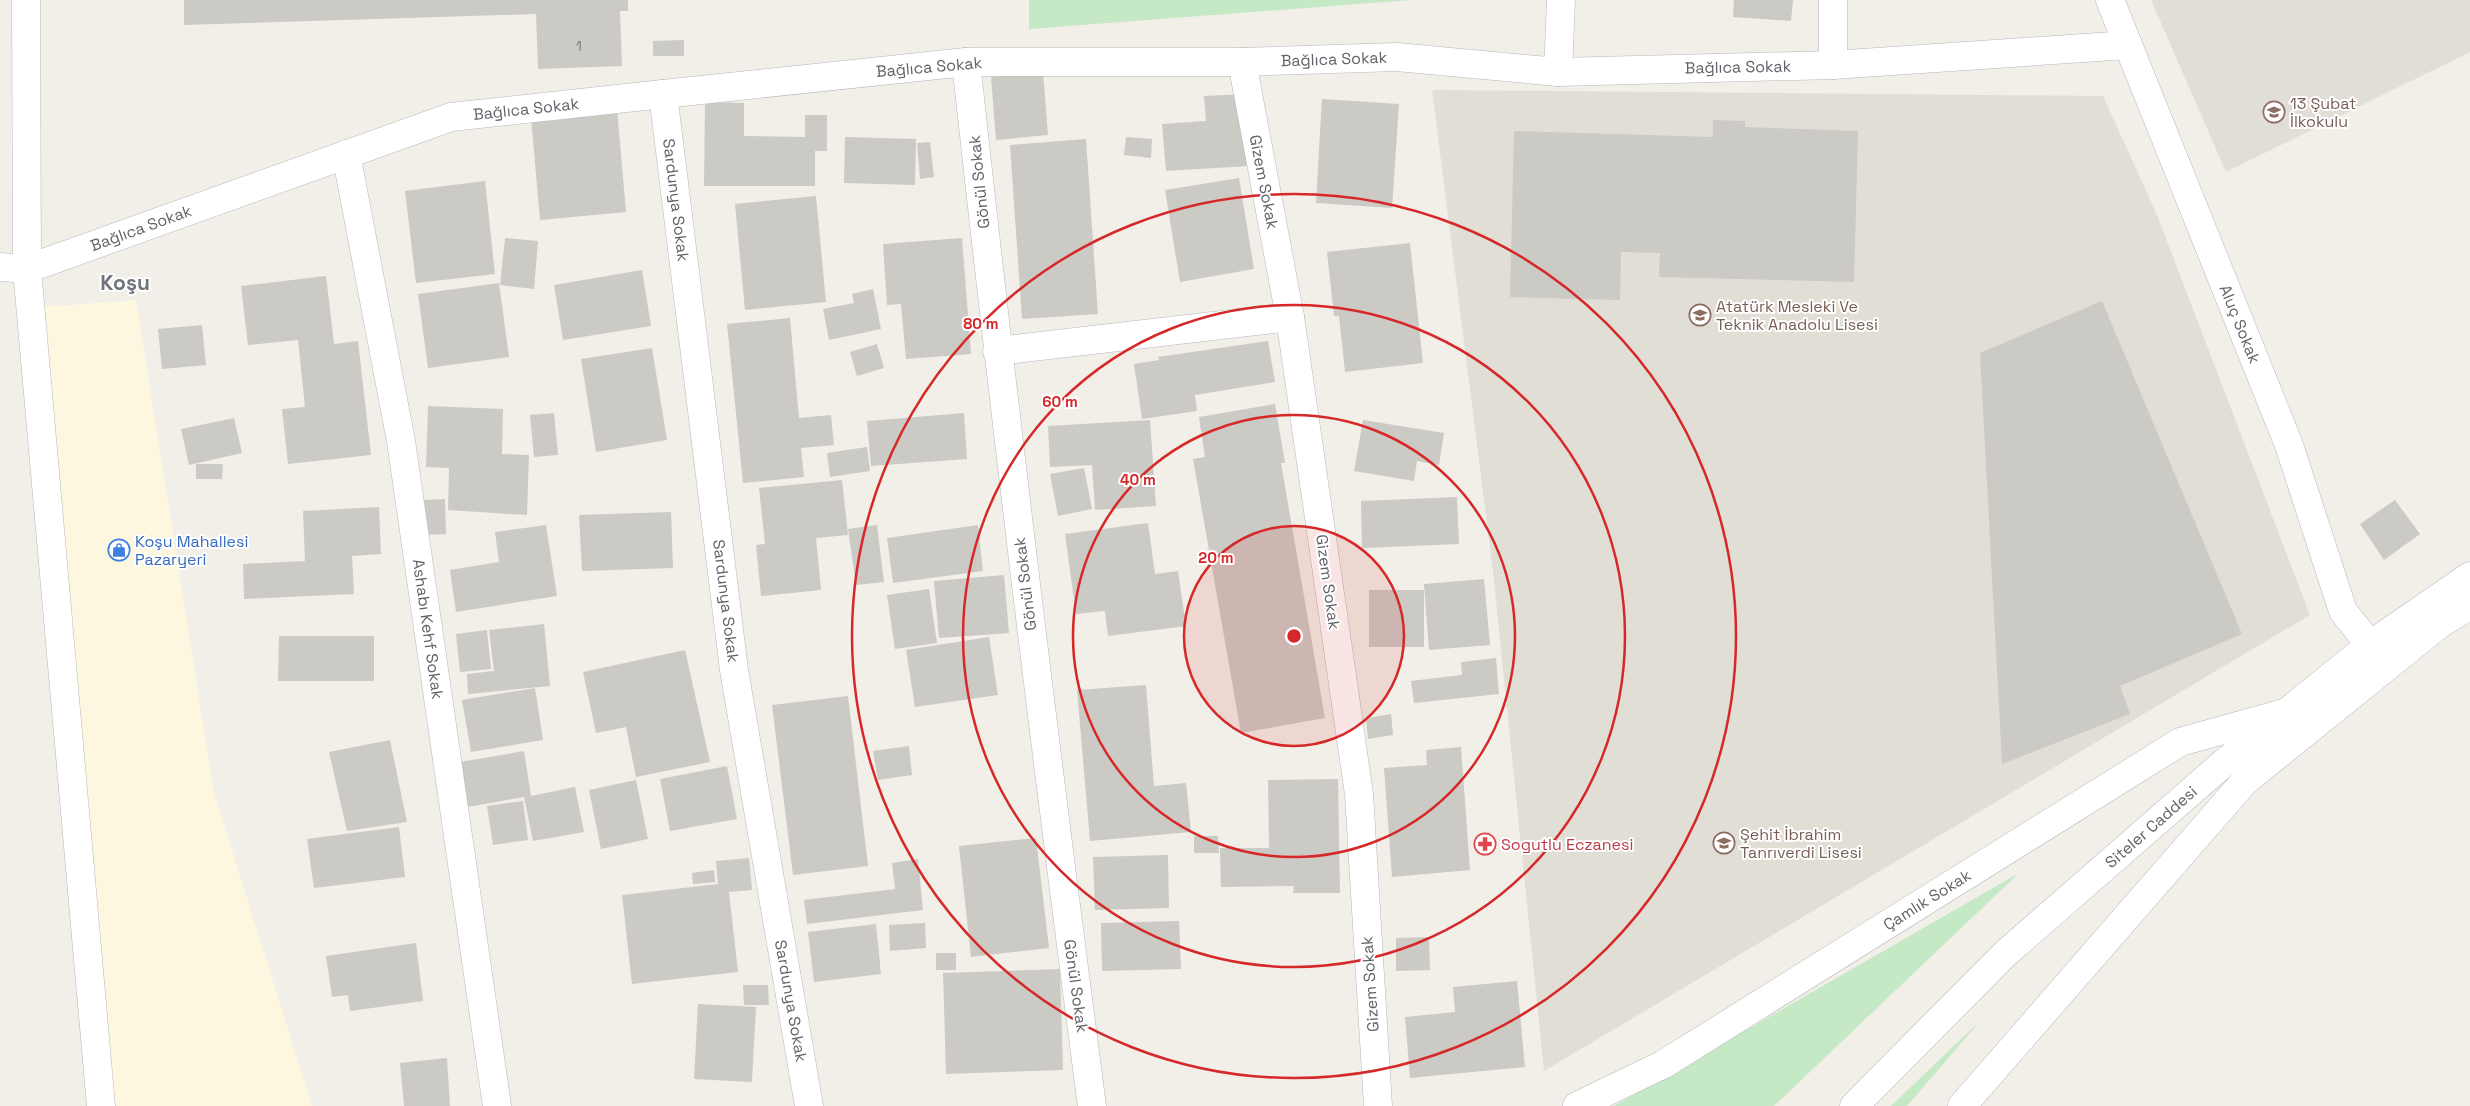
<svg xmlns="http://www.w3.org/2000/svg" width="2470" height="1106" viewBox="0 0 2470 1106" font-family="'Space Grotesk',sans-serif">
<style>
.commercial{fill:#fef7e0}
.education{fill:#e1ded6}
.green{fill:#c5e8c5}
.building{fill:#cccac5}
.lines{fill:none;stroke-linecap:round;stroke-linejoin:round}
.street-casing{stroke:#b5b8bc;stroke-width:29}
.secondary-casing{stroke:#b6babf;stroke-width:29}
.street{stroke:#fff;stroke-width:28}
.secondary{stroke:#fff;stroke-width:28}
.ring{fill:none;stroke:#d62828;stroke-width:2.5}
.labels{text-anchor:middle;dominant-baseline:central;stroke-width:4;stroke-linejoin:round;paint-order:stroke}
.number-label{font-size:14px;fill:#7a7d7f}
.street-label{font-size:16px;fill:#5f6368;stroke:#fff}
.education-label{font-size:16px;fill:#785e54;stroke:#fff;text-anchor:start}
.shop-label{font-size:16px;fill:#366cbe;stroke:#fff;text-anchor:start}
.health-label{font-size:16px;fill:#be3a42;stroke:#fff;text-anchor:start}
.district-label{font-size:21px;font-weight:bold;fill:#70757a;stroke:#fff}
.centre{fill:#d62828;stroke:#fff;stroke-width:2.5}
.ring-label{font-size:15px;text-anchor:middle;font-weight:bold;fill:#d62828;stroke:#fff;stroke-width:4;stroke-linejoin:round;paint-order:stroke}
</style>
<rect width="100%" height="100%" fill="#f1efe8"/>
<path class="commercial" d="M136,300l78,493 98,313h-200l-71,-799z"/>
<g class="education">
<path d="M2151,0h319v52l-244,120z"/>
<path d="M1432,90l671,6 54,119 153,400 -766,456 -51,-500z"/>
</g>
<g class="green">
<path d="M1029,0h382l-382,29z"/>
<path d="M2019,873l-245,233h-160z"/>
<path d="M1981,1020l-74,86h-16z"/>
</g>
<g class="building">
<path d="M184,0h444v11h-8l2,55 -84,3 -2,-55 -352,11z"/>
<path d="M1734,0h59l-2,21 -58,-4z"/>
<path d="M684,40v16h-31v-15z"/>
<path d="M1043,72l5,63 -52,5 -5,-63z"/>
<path d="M1244,94l5,72 -83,5 -4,-47 44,-3 -2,-25z"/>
<path d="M1322,99l77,5 -7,104 -76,-5z"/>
<path d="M705,102l39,1v33l61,1v-22h22v36h-12v35h-111z"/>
<path d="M617,109l9,103 -86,8 -9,-103z"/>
<path d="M1713,120l32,1v6l113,4 -4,151 -195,-5 1,-24 -39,-1 -1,48 -110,-3 4,-166 199,6z"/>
<path d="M845,137l71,2 -1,46 -71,-2z"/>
<path d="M1126,137l26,2 -1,19 -27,-3z"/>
<path d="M1086,139l12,175 -76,5 -12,-174z"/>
<path d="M930,142l4,35 -14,2 -3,-36z"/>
<path d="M1239,178l15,91 -74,13 -15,-92z"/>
<path d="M485,181l10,93 -79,9 -11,-92z"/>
<path d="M816,196l10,106 -81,8 -10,-106z"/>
<path d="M505,238l33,3 -4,48 -34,-4z"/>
<path d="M962,238l9,116 -65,5 -5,-55 -14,1 -4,-61z"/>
<path d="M1410,243l13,120 -78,9 -6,-56h-5l-7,-64z"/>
<path d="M642,270l9,56 -88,14 -9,-55z"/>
<path d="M326,276l8,68 24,-3 13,114 -83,9 -6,-55 23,-2 -7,-67 -50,5 -7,-59z"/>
<path d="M499,283l10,74 -81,11 -10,-74z"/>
<path d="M873,289l8,40 -52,11 -6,-31 31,-6 -2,-9z"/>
<path d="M2102,301l140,333 -122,52 10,28 -128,50 -22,-411z"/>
<path d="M790,318l9,100 32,-3 3,30 -33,3 3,29 -61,6 -16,-159z"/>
<path d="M202,325l4,40 -44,4 -4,-40z"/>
<path d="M1268,341l7,41 -80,13 2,16 -55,8 -8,-55 25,-4 -1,-3z"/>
<path d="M877,344l7,24 -27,8 -7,-24z"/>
<path d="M652,348l15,92 -71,12 -15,-93z"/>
<path d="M1275,404l10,59h-4l44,255 -84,15 -48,-274 12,-2 -6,-40z"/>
<path d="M428,406l75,3 -1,45 27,1 -2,60 -79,-5 1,-42 -23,-1z"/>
<path d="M554,413l4,42 -24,2 -4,-42z"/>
<path d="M964,413l3,46 -96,7 -4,-45z"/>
<path d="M234,418l8,35 -53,12 -8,-36z"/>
<path d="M1150,420l6,86 -61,4 -3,-45 -42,2 -2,-41z"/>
<path d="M1363,420l81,13 -5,32 -22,-4 -3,20 -60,-10z"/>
<path d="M867,447l3,24 -40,6 -3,-24z"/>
<path d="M196,464h27l-1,15h-26z"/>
<path d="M1084,468l8,41 -34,7 -8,-42z"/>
<path d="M842,480l6,55 -32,3 5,52 -60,6 -5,-51 9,-1 -6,-56z"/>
<path d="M1457,497l2,47 -97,4 -1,-47z"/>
<path d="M445,499l1,35 -22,1 -1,-35z"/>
<path d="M2395,500l25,34 -36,26 -24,-36z"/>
<path d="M379,507l2,47 -29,2 2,38 -110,5 -1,-35 62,-3 -2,-50z"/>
<path d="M671,512l2,56 -91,3 -3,-56z"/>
<path d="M1148,523l7,51 23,-3 8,55 -78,10 -3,-25 -29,3 -11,-80z"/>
<path d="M546,525l11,71 -101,16 -6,-42 49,-8 -4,-30z"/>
<path d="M877,525l7,57 -28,3 -8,-56z"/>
<path d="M978,525l5,46 -90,12 -6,-45z"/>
<path d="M1004,575l5,58 -70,5 -5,-57z"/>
<path d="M1484,579l6,66 -61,5 -5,-66z"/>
<path d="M929,589l8,54 -42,6 -8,-54z"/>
<rect x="1369" y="590" width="55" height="57"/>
<path d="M544,624l6,62 -82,8 -1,-20 27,-3 -5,-41z"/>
<path d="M487,630l4,39 -31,3 -4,-38z"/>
<path d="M279,636h95v45h-96z"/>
<path d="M989,637l9,58 -83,12 -9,-57z"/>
<path d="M685,650l25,112 -74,15 -10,-50 -30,6 -13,-61z"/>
<path d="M1496,658l3,36 -85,9 -3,-22 51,-6 -1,-13z"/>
<path d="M1146,685l8,101 32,-3 5,49 -101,9 -13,-151z"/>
<path d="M535,688l8,52 -72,12 -9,-52z"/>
<path d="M848,696l20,170 -75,9 -21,-170z"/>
<path d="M1391,714l2,21 -25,4 -2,-21z"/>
<path d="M390,740l17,82 -60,9 -18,-79z"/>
<path d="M909,746l3,29 -34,5 -5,-29z"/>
<path d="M1461,747l9,123 -78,7 -8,-109 43,-3 -1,-15z"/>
<path d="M524,751l7,45 44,-9 9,45 -51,9 -9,-44 -62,11 -8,-45z"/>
<path d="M727,766l10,53 -67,12 -10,-52z"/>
<path d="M1338,779l2,114h-47l1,-7 -73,1 -1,-39h49l-1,-68z"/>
<path d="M636,780l12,59 -47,10 -12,-59z"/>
<path d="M523,801l5,39 -35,5 -6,-39z"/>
<path d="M399,827l6,50 -91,11 -7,-49z"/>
<path d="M1194,836h24l1,17h-25z"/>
<path d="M1036,838l13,110 -78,9 -12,-111z"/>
<path d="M1168,855l1,53 -74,2 -2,-53z"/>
<path d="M749,858l3,32 -23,2 9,80 -106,12 -10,-89 96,-11 -2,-23z"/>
<path d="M918,859l5,51 -116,14 -3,-24 91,-11 -3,-26z"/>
<path d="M714,870l1,12 -22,2 -1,-11z"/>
<path d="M1179,921l2,48 -79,2 -1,-48z"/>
<path d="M925,923l1,25 -36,3 -1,-26z"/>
<path d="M876,924l5,50 -67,8 -6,-50z"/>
<path d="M1429,937l1,33 -34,1v-33z"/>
<path d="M416,943l7,58 -73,10 -2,-16 -16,2 -6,-41z"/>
<rect x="936" y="953" width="20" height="17"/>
<path d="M1060,969l3,101 -117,4 -3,-101z"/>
<path d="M1517,981l8,86 -115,11 -5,-61 50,-5 -2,-25z"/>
<path d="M743,985h25l1,20h-25z"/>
<path d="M698,1004l58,3 -4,75 -58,-3z"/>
<path d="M447,1058l3,48h-46l-4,-43z"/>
</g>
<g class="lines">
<g class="street-casing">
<g id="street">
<path d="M26,0l1,269 424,-152 212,-23 303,-32h276l155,-5 161,15 275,-7 295,-20"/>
<path d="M1833,0v65"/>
<path d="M2110,0l179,445 54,166 27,34"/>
<path d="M966,62c38,349 80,696 126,1044"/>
<path d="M1242,62l48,255 69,477 19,312"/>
<path d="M1558,72l3,-72"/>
<path d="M663,94l71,576 75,436"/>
<path d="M346,154l55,287 96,665"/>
<path d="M0,267l27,2 74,837"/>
<path d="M997,351l293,-34"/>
<path d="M1577,1106l87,-42 516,-322 104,-29"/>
</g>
</g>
<g class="secondary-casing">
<g id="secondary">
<path d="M1854,1106l152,-153 219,-191 145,-117 100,-69"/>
<path d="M1962,1106l283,-325 196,-158 29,-17"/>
</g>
</g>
<use href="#street" class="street"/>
<use href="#secondary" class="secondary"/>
</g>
<circle cx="1294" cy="636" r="110" fill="#d62828" fill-opacity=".12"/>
<g class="ring">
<circle cx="1294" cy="636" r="110"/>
<circle cx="1294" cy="636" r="221"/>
<circle cx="1294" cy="636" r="331"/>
<circle cx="1294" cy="636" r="442"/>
</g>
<defs>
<g id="school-ring" transform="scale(1.125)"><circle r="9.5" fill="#fff" stroke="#8d6e63" stroke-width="1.5"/><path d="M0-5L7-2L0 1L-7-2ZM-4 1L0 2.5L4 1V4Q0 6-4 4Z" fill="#8d6e63"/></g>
<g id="shop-ring" transform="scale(1.125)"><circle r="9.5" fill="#fff" stroke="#3f7fe0" stroke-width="1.5"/><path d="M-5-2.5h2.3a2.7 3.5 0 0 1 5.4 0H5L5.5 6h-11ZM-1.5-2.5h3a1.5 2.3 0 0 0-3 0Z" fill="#3f7fe0"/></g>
<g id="pharmacy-ring" transform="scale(1.125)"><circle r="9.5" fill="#fff" stroke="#e0444e" stroke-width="1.5"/><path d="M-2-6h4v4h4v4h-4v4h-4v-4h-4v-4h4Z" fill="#e0444e"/></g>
</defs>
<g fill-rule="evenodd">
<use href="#school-ring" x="2274" y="112"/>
<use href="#school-ring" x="1700" y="315"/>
<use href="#shop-ring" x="119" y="550"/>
<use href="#school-ring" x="1724" y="843"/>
<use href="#pharmacy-ring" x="1485" y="844"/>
</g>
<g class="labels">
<g class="number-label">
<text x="579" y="46">1</text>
</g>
<g class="street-label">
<text transform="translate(1334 59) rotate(-2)">Bağlıca Sokak</text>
<text transform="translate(929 67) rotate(-5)">Bağlıca Sokak</text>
<text transform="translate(1738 67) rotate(-1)">Bağlıca Sokak</text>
<text transform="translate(526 109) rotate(-6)">Bağlıca Sokak</text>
<text transform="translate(979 182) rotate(-96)">Gönül Sokak</text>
<text transform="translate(1264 182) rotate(79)">Gizem Sokak</text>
<text transform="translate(676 200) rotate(83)">Sardunya Sokak</text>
<text transform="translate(141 228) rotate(-20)">Bağlıca Sokak</text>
<text transform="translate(2240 324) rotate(68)">Aluç Sokak</text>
<text transform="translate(1328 582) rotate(82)">Gizem Sokak</text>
<text transform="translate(1025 584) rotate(-97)">Gönül Sokak</text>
<text transform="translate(726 601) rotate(83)">Sardunya Sokak</text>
<text transform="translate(428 629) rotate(82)">Ashabı Kehf Sokak</text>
<text transform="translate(2151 827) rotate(-41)">Siteler Caddesi</text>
<text transform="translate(1927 900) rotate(-32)">Çamlık Sokak</text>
<text transform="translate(1370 984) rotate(-94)">Gizem Sokak</text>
<text transform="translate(1076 986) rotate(82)">Gönül Sokak</text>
<text transform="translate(791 1001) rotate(80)">Sardunya Sokak</text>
</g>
<g class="education-label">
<text x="2290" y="103">13 Şubat<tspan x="2290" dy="18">İlkokulu</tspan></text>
<text x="1716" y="306">Atatürk Mesleki Ve<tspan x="1716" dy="18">Teknik Anadolu Lisesi</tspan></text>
<text x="1740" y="834">Şehit İbrahim<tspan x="1740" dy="18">Tanrıverdi Lisesi</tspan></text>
</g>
<g class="shop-label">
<text x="135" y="541">Koşu Mahallesi<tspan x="135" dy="18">Pazaryeri</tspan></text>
</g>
<g class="health-label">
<text x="1501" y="844">Sogutlu Eczanesi</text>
</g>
<g class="district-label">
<text x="125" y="282">Koşu</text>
</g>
</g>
<circle cx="1294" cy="636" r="8" class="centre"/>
<g class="ring-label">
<text x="981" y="329">80 m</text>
<text x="1060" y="407">60 m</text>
<text x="1138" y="485">40 m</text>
<text x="1216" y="563">20 m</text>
</g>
</svg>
